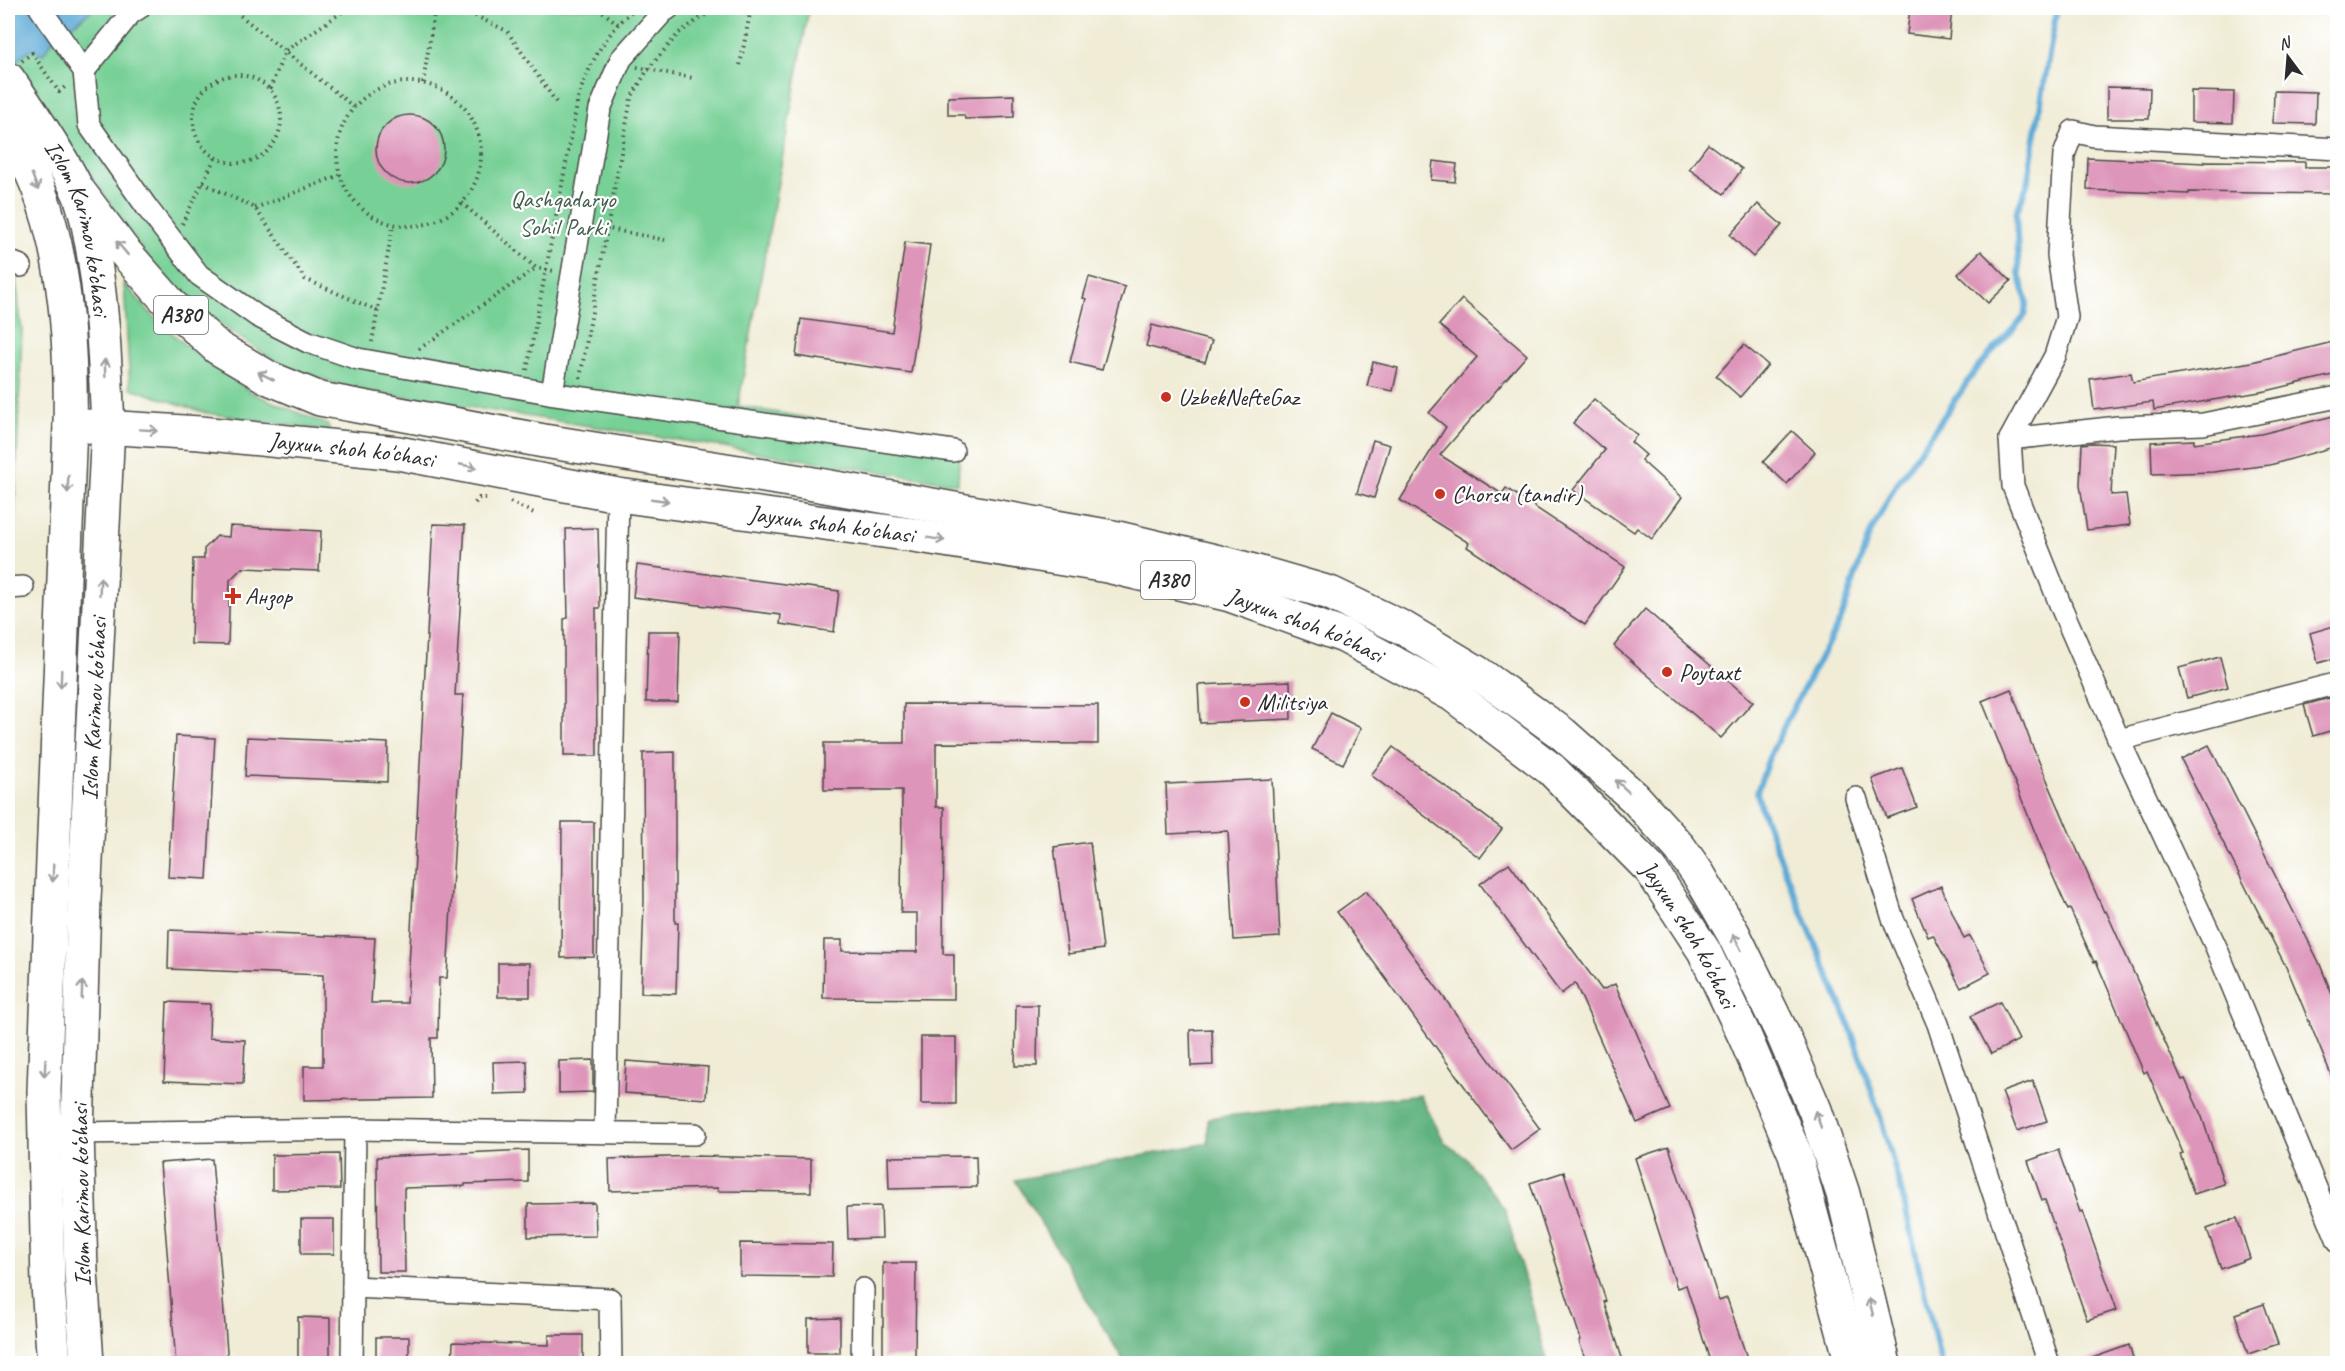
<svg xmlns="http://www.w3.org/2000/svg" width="2345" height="1371" viewBox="0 0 2345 1371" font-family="Caveat,sans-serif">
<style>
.green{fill:#77d096;stroke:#517e60;stroke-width:1.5}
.forest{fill:#61b27f;stroke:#466e55;stroke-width:1.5}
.water{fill:#5ba9d5;stroke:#436a80;stroke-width:1.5}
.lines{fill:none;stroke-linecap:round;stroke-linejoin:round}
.stream{stroke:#5ba9d5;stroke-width:6}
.building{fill:#de95ba}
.street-casing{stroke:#494845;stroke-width:24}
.primary-casing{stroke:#494845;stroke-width:36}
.highway-casing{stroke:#494845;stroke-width:36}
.path{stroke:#494845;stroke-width:4;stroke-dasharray:1.5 4.5;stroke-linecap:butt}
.street{stroke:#fff;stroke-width:21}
.primary{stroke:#fff;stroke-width:33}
.highway{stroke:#fff;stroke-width:33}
.oneway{stroke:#a0a0a0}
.poi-dot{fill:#c8321e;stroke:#fff;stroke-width:2}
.labels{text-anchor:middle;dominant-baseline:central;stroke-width:4.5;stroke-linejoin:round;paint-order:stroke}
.shield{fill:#fff;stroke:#6b6b6b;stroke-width:1.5}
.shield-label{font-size:22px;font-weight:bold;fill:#2b2b2b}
.park-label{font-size:24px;fill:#425d4b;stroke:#fff}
.street-label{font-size:24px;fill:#2b2b2b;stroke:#fff}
.poi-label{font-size:24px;fill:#2b2b2b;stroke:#fff;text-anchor:start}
</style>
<rect width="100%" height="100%" fill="#fff"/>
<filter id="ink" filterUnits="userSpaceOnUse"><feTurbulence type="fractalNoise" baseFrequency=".0167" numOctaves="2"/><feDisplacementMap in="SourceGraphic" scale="12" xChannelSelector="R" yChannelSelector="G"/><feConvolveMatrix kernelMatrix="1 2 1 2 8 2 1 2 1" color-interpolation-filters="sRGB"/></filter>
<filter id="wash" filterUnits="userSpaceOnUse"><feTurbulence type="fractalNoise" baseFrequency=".008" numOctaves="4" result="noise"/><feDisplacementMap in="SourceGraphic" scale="24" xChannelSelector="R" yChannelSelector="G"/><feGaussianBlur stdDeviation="1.35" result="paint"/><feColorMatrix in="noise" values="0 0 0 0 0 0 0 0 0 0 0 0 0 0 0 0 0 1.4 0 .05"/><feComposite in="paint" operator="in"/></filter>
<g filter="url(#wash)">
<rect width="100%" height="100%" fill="#f0ecd6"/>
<g class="green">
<path d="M8,8h801l-71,398 222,38 -2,40 -610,-96 -70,-25 -80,-53 -47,-47 -85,-124 -58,-38z"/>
<path d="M8,234l5,21 9,76 -11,270h-3z"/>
<path d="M124,283l29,33 38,34 63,44 74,31 2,6 -124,-18 -76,-25z"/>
</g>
<path class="forest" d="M1420,1095l25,48 19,13 41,53 43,154h-423l-110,-183 193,-37v-25z"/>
<path class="water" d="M8,8h87l-42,32 -10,14 -12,-5 -23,18z"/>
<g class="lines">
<path class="stream" d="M1941,1364l-39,-170 -21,-75 -32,-95 -58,-138 -30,-78 -4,-16 11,-32 20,-42 53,-99 27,-81 26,-50 84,-121 46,-50 3,-16 -8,-27 -3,-60 11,-29 30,-177"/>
</g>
<g id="blocks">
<g class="building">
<path d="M1910,8h42l-3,31 -42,-5z"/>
<path d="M2107,87l43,1 -1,31h-42z"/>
<path d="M2191,91l43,1 -1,31 -42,-1z"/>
<path d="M2274,91l42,1 -1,32 -42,-1z"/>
<path d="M1014,95v22l-49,2 -1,-4h-16v-18z"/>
<circle cx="410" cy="149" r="34"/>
<path d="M1708,144l34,25 -18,25 -35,-25z"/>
<path d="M2088,158l117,5v-2l100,1v5h32v27l-148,-2v2l-102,-4z"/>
<path d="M1433,161l24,3 -2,18 -24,-2z"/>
<path d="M1758,204l24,21 -29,32 -23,-22z"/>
<path d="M905,242l25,3 -19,128 -115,-17 5,-37 91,13z"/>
<path d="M1981,251l30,30 -23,22 -30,-29z"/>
<path d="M1089,277l36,10 -23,83 -32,-8 16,-63 -3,-1z"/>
<path d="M1462,299l65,56 -87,100 62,39 4,-6 119,79 -40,58 -118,-78 2,-4 -69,-43 46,-73 -17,-14 48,-56 -38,-32z"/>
<path d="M1152,325l60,16 -7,21 -59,-16z"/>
<path d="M2337,341v33l-71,17 -112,19 -1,-8 -59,8 -4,-31 41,-6 2,9 119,-20z"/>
<path d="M1744,345l24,20 -28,32 -24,-21z"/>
<path d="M1373,362l25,6 -5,23 -26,-5z"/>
<path d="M1594,399l43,36 -6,7 15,13 -5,5 41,37 -30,42 -15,-11 -3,4 -61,-42 32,-40 -32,-27z"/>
<path d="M2337,415v31l-67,19 -57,7 -61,2 -1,-32 43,-2v3l67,-9z"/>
<path d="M1792,431l23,21 -28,32 -24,-22z"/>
<path d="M1373,440l17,5 -16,53 -17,-5z"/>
<path d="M2092,443l22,1 -3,51 15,-1 4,31 -43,5 -7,-45 2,-41z"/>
<path d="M433,524l32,1 -10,170h8l-16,283h-8l-1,60h-7l1,60 -128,2v-34h19v-91l-155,-6 1,-39 206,8 -4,65h36z"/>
<path d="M230,526l91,5 -2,40 -77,-3 -12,12 -2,65 -37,-1 2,-85h11v-10l13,-13 12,1z"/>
<path d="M598,528l2,80h-4l1,148h-33v-137l4,-1 -2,-89z"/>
<path d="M637,565l202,26 -5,41 -54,-8 1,-9 -148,-18z"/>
<path d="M1645,609l108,93 -32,36 -107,-92z"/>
<path d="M2337,625v33l-19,5 -8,-30z"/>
<path d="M648,631h32l-2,71h-32z"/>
<path d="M2220,657l8,30 -41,11 -8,-30z"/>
<path d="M1290,681l1,38 -91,4 -2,-38z"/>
<path d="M2011,689l20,54 73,169 2,-1 76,169 3,-1 17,38 22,67 -30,10 -14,-40 3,-1 -36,-82 -3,2 -48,-112 -2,1 -24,-53 -2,1 -17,-38 -69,-171z"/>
<path d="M2337,696v33l-24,7 -9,-31z"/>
<path d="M904,704l194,1v39l-162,-1v64h8l-1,147h11v45l-131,-1 1,-58h18v11l75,1v-39h-16l1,-123h-78v-47h80z"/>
<path d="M1331,713l30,15 -18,36 -31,-15z"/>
<path d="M176,736l39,2 -8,141 -39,-2z"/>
<path d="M247,737l141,6 -1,39 -142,-6z"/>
<path d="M2209,745l110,217 18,45v82l-48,-116 -108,-214z"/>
<path d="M1393,747l109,82 -22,29 -109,-83z"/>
<path d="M675,752v171h3l-2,71 -35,-1 3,-93 -1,-147z"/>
<path d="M1902,768l15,39 -30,11 -15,-39z"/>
<path d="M1272,779l8,158 -46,3 -6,-109 -60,3 -2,-50z"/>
<path d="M562,822h32v135l-33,1z"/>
<path d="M1090,842l13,107 -35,5 -14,-107z"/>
<path d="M1509,863l93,127 13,-6 55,125 -33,14 -62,-140 -14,11 -81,-110z"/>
<path d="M1941,886l23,53 6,-3 20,37 -29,15 -28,-53 -5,2 -16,-38z"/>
<path d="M1366,891l174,238 -29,21 -174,-238z"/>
<rect x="498" y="963" width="32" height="34"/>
<path d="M167,1002l43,2 -1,34 36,2 -2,44 -79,-3z"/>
<path d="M2000,1002l19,38 -28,14 -20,-38z"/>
<path d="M1016,1005h22l-1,61h-22z"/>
<path d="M1212,1029l1,36 -22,1 -1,-36z"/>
<rect x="921" y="1037" width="35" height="67"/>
<path d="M593,1060v32l-34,1v-32z"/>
<path d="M527,1061l1,32 -34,1 -1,-32z"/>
<path d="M626,1061l82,6 -2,32 -82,-6z"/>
<path d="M2033,1081l14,40 -30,10 -15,-39z"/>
<path d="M1669,1147l50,154 8,-3 22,66h-38l-25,-79 -9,3 -42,-130z"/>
<path d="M528,1150v32l-63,2v2l-61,2 1,84h-27l-1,-115z"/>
<path d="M2058,1150l22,62 2,-1 35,99 -30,10 -42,-120h-3l-14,-39z"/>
<path d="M339,1154l1,35 -68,1v-35z"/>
<path d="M696,1156l115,3v33l-93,-1v-3l-108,3 -1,-32z"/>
<path d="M976,1156l1,31 -88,2 -1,-32z"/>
<path d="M212,1159l16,205h-52l-16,-201z"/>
<path d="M1564,1172l42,129 -2,1 20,62h-37l-8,-23 2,-1 -51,-157z"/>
<path d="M595,1203l1,33 -68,1v-33z"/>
<path d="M881,1206l1,32 -34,1 -1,-32z"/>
<path d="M2237,1218l13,40 -29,11 -14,-40z"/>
<rect x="301" y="1219" width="33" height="35"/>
<path d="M740,1243l93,1 -1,33 -92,-1z"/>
<path d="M883,1263h33l-1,94 -32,1z"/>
<path d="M2264,1304l14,40 -30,10 -13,-40z"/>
<path d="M298,1317l32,1v46h-32z"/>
<path d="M840,1318v35h-32v-34z"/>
<path d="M549,1335h34v29h-131l1,-22 96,3z"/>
<rect x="376" y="1337" width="33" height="27"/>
<path d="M2129,1345l6,19h-50l-1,-3z"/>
</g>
</g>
</g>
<g filter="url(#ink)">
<use href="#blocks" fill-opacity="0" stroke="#494845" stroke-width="1.5"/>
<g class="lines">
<g class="street-casing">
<g id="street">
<path d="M40,8l44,63 5,54 59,84 51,66 58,41 51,26 50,17 191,34 404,58"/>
<path d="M84,71l47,-58 8,-5"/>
<path d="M2338,149l-244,-13 -21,-5 -9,24 -6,100 9,62 -12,39 -45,83 3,47 49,123 57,131 97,207 122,294"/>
<path d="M8,261l13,5"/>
<path d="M552,393l48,-284 21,-50 42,-47 6,-4"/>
<path d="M2010,439l108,-12 85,-3 135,-27"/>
<path d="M8,588l15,-1"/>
<path d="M2119,740l219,-57"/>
<path d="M1856,798l37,121 45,105 111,340"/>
<path d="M605,1132l13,-637"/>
<path d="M77,1133l278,-4 340,5"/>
<path d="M353,1287l257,12 1,65"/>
<path d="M352,1364l3,-235"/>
<path d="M862,1364l1,-75"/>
</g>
</g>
<g class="primary-casing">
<g id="primary">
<path d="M54,1364l-6,-78 -4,-195 26,-666"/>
<path id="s1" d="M87,1364l-6,-93 -4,-138 7,-233 24,-473"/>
</g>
</g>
<g class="highway-casing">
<g id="highway">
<path id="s2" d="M8,79c24,34 49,71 68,108 8,16 12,36 15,53 12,62 14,124 17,187"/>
<path id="s3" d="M8,131c55,76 64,202 62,294l130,8 198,20 220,42 295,40 194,31 123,29 114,41 109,59 99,75 99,100 53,81 41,86 50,117 57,210"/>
<path d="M77,189l45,60 50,57 46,42 51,30 51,21 224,42 264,42 310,55 118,28 94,27 73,35 75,45 85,61 72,64 45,50 19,27 34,58 50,102 32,75 28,84 41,170"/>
</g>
</g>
<g class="path">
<path d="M231,8l123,99"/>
<path d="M459,8l48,23 49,71"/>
<path d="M598,8l20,16"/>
<path d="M22,61l10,-8 27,39 7,-6"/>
<path d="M740,65l11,-57"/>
<path d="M637,67l56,11"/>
<circle cx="237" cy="119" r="44"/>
<circle cx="409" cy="154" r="72"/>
<path d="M423,83l12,-75"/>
<path d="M270,89l15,-38 63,-43"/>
<path d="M203,183l52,25 50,71 73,32"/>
<path d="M462,203l74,65 18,3"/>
<path d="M255,208l85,-33"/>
<path d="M182,224l33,-66"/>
<path d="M599,227l66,13"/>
<path d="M372,342l21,-117"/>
<path d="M419,349l117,-81"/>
<path d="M527,370l52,-276c15,-38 25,-58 56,-86"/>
<path d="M580,378l51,-280 17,-29 31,-36 36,-25"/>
<path d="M510,502l24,11"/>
<path d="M475,503l4,-5h9"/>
</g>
<use href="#street" class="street"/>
<use href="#primary" class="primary"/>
<use href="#highway" class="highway"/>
</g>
<defs><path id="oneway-shaft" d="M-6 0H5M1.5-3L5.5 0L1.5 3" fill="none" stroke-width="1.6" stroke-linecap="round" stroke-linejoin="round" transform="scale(1.5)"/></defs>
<g class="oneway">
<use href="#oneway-shaft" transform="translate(35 182) rotate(69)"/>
<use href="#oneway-shaft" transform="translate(122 248) rotate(-130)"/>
<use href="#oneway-shaft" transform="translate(105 368) rotate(-92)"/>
<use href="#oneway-shaft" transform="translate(266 376) rotate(-153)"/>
<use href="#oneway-shaft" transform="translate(149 430) rotate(4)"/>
<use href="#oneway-shaft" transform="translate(468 466) rotate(11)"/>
<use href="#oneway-shaft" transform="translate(68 484) rotate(92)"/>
<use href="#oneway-shaft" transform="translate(660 500) rotate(8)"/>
<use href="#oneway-shaft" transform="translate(936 539) rotate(9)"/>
<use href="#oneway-shaft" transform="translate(100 586) rotate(-87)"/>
<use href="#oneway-shaft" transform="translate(61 679) rotate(92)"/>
<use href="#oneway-shaft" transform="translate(1622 786) rotate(-138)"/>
<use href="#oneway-shaft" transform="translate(53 873) rotate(92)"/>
<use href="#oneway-shaft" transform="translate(1737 942) rotate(-117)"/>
<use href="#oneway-shaft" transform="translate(82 990) rotate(-88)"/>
<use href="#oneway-shaft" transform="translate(45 1068) rotate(93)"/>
<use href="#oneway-shaft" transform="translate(1818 1119) rotate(-109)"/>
<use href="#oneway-shaft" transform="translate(1871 1307) rotate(-104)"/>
</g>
</g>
<g class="poi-dot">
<circle cx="1166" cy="397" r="6"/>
<circle cx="1440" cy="494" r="6"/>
<path d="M230 587h6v6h6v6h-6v6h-6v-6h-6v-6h6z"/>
<circle cx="1667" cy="672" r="6"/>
<circle cx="1245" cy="702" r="6"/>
</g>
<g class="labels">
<g class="shield">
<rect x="154" y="296" width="54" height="38" rx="4.5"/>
<rect x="1141" y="561" width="54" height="38" rx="4.5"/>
</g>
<g class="shield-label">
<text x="181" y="315">A380</text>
<text x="1168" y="580">A380</text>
</g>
<g class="park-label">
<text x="563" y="199">Qashqadaryo<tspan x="563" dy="28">Sohil Parki</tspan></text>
</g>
<g class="street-label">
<text stroke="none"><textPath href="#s2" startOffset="168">Islom Karimov ko‘chasi</textPath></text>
<text stroke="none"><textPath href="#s3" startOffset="588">Jayxun shoh ko'chasi</textPath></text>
<text stroke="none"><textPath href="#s3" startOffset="1074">Jayxun shoh ko'chasi</textPath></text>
<text stroke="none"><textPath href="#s3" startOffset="1560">Jayxun shoh ko'chasi</textPath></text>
<text stroke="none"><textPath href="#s1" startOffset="656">Islom Karimov ko‘chasi</textPath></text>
<text stroke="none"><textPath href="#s3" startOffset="2064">Jayxun shoh ko'chasi</textPath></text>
<text transform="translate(81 1195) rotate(-91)">Islom Karimov ko‘chasi</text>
</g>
<g class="poi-label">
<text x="1178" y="397">UzbekNefteGaz</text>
<text x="1452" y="494">Chorsu (tandir)</text>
<text x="245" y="596">Анзор</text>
<text x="1679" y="672">Poytaxt</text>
<text x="1257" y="702">Militsiya</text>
</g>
</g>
<rect width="2345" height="1371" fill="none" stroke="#fff" stroke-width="30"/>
<g transform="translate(2288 57) rotate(344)" stroke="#ffffff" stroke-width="4.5" paint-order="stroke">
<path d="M0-4.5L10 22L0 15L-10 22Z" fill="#2b2b2b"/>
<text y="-9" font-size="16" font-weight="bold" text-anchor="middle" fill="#2b2b2b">N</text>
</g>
</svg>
